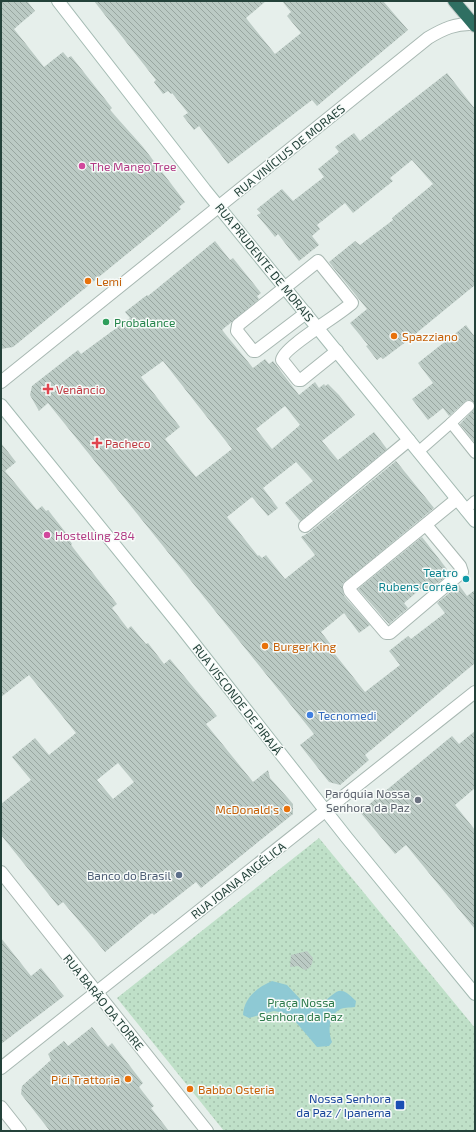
<svg xmlns="http://www.w3.org/2000/svg" width="476" height="1132" viewBox="0 0 476 1132" font-family="'Exo 2',sans-serif">
<style>
.park{fill:url(#park-dots)}
.water{fill:#8ec9d4}
.building{fill:url(#building-back-hatch);fill-rule:evenodd}
.lines{fill:none;stroke-linecap:round;stroke-linejoin:round}
.lane-casing{stroke:#a8b8b2;stroke-width:12}
.street-casing{stroke:#a8b8b2;stroke-width:14}
.secondary-casing{stroke:#a4bbb3;stroke-width:14}
.highway-casing{stroke:#c2cac8;stroke-width:14}
.lane{stroke:#fff;stroke-width:10}
.street{stroke:#fff;stroke-width:12}
.secondary{stroke:#fff;stroke-width:12}
.highway{stroke:#2f6f62;stroke-width:12}
.hotel-dot{fill:#d1479c;stroke:#f7fbf9;stroke-width:1.5}
.food-dot{fill:#e8710a;stroke:#f7fbf9;stroke-width:1.5}
.leisure-dot{fill:#2e9e5b;stroke:#f7fbf9;stroke-width:1.5}
.health-dot{fill:#e0444e;stroke:#f7fbf9;stroke-width:1.5}
.culture-dot{fill:#0f9aa8;stroke:#f7fbf9;stroke-width:1.5}
.shop-dot{fill:#3f7fe0;stroke:#f7fbf9;stroke-width:1.5}
.worship-dot{fill:#6b7280;stroke:#f7fbf9;stroke-width:1.5}
.service-dot{fill:#5c6f8a;stroke:#f7fbf9;stroke-width:1.5}
.transit-dot{fill:#1a4fb4;stroke:#f7fbf9;stroke-width:1.5}
.labels{text-anchor:middle;dominant-baseline:central;stroke-width:3;stroke-linejoin:round;paint-order:stroke}
.street-label{font-size:12px;fill:#24423a;stroke:#f7fbf9}
.hotel-label{font-size:12px;fill:#b23c85;stroke:#f7fbf9;text-anchor:start}
.food-label{font-size:12px;fill:#c56008;stroke:#f7fbf9;text-anchor:start}
.leisure-label{font-size:12px;fill:#27864d;stroke:#f7fbf9;text-anchor:start}
.health-label{font-size:12px;fill:#be3a42;stroke:#f7fbf9;text-anchor:start}
.culture-label{font-size:12px;fill:#0d838f;stroke:#f7fbf9;text-anchor:end}
.shop-label{font-size:12px;fill:#366cbe;stroke:#f7fbf9;text-anchor:start}
.worship-label{font-size:12px;fill:#5b616d;stroke:#f7fbf9;text-anchor:end}
.service-label{font-size:12px;fill:#4e5e75;stroke:#f7fbf9;text-anchor:end}
.park-label{font-size:12px;fill:#2d7a4b;stroke:#f7fbf9}
.transit-label{font-size:12px;fill:#164399;stroke:#f7fbf9;text-anchor:end}
</style>
<defs>
<pattern id="park-dots" width="8" height="8" patternUnits="userSpaceOnUse"><rect width="8" height="8" fill="#bfe0c8"/><path d="M2 2h.1M6 6h.1" fill="none" stroke="#a4c1ad" stroke-width="1.8" stroke-linecap="round"/></pattern>
<pattern id="building-back-hatch" width="6" height="6" patternUnits="userSpaceOnUse"><rect width="6" height="6" fill="#bbcac4"/><path d="M-1 5l2 2M0 0l6 6M5-1l2 2" fill="none" stroke="#98a6a0"/></pattern>
</defs>
<rect width="100%" height="100%" fill="#e6efeb"/>
<path class="park" d="M319,838l156,190v103h-251l-107,-133z"/>
<path class="water" d="M272,981l15,4 16,17 7,5c4,-1 9,-2 12,-4 16,-11 16,-20 34,-2l-1,6c-5,1 -13,0 -16,3 -11,6 -11,23 -7,32l-3,4 -12,1 -28,-33 -15,-3 -25,7 -6,-3c1,-17 13,-27 29,-34z"/>
<g class="building">
<path d="M1,1h26l8,10 -21,18 30,38 19,-15 5,6 3,-2 41,52 -2,2 33,37 42,55 -6,5 2,2 -21,18 -147,120 -12,2z"/>
<path d="M94,1h172l-20,17 29,36 26,-21 -14,-17 4,-4 -9,-11h101l25,29 -91,76 -5,-6 -84,64 -29,-38 -5,4 -11,-14 5,-3 -16,-20 -1,1 -3,-3 -5,3 -9,-12 2,-2z"/>
<path d="M447,73l28,36v176l-72,59 -20,15 -2,-2 -4,3 -11,-14 2,-1 -18,-22 17,-14 -38,-47 26,-21 5,4 33,-25 -1,-2 41,-34 -21,-24 -22,18 3,3 -40,32 -8,-10 -28,22 3,4 -8,7 7,9 -20,16 -21,-27 -3,3 -8,-10 -10,-12 4,-2 -4,-4 25,-20 11,12 31,-24 -6,-8 21,-17 -4,-5 19,-14 6,8z"/>
<path d="M215,241l15,19 3,-2 28,35 -4,3 2,3 -37,31 31,38 12,-9 4,5 4,-3 26,34 16,-13 4,6 5,-4 1,2 3,-2 11,11 16,20 -33,26 16,19 36,-28 13,17 -87,72 -15,-18 28,-22 -17,-19 -33,26 15,20 -10,8 -16,-19 -25,20 31,39 1,-1 3,3 4,-3 19,24 30,-24 -14,-18 9,-5 86,-71 38,47 -92,76 2,12 26,29 -11,8 -15,-20 -23,19 15,19 -2,2 31,39 35,-27 -11,-14 19,-15 3,3 34,-26 -8,-10 22,-18 8,11 8,-6v73l-110,92 4,5 -29,25 -11,-3 -29,-37 14,-11 -32,-40 -234,-291 -9,8 -9,-16 2,-9 46,-36 3,4 49,-36 -5,-6 22,-17 1,1zM163,361l69,88 -36,28 -31,-38 15,-12 -39,-50zM285,406l15,19 -28,24 -16,-20z"/>
<path d="M466,325l9,12v67l-4,-4h-4l-18,16 -6,-8 -15,12 -16,-21 21,-16 -15,-20z"/>
<path d="M475,408v35l-15,-19z"/>
<path d="M1,443l15,19 -11,9 32,39 5,-4 4,5 2,-1 22,28 -1,1 3,5 -1,1 46,59 -5,4 16,21 3,-3 15,18 2,-1 16,21 6,-5 47,57 -11,8 47,58 15,-12 2,8 23,26v10l-92,74 -5,-6 -42,33 -2,-2 -47,39 -42,-50 -5,4 -57,-71v-31l30,-24 -19,-23 23,-19 14,17 27,-22 -47,-58 -28,22zM118,763l16,19 -21,17 -16,-19z"/>
<path d="M422,537l28,36 -22,18 -4,-5 -20,17 4,5 -19,16 -31,-35z"/>
<path d="M475,731v57l-20,17 20,25v99l-69,-84 -11,9 -35,-42 92,-76 7,8z"/>
<path d="M1,938l30,38 10,-8 23,28 -63,48z"/>
<path d="M307,951l6,7 -1,6 -3,4 -4,2 -7,-4 -8,1 1,-12z"/>
<path d="M92,1027l16,20 4,-4 31,40 -4,4 15,19 -3,2 18,23h-119l-29,-37 1,-8 29,-26 -3,-6 16,-13 4,5z"/>
</g>
<g class="lines">
<g class="lane-casing">
<g id="lane">
<path d="M451,423l18,-17"/>
<path d="M418,452l33,-29 24,30"/>
<path d="M465,510l10,-9"/>
</g>
</g>
<g class="street-casing">
<g id="street">
<path d="M306,313l-50,38h-3l-16,-20 1,-6 80,-64 34,42c-11,11 -70,45 -70,57l16,20h3l36,-29"/>
<path d="M1,382l427,-344c15,-9 28,-15 45,-14"/>
<path d="M426,525l34,41 2,6 -72,61h-4l-36,-42 -1,-4 108,-88"/>
<path d="M305,526l104,-86"/>
<path d="M1,872l206,259"/>
<path d="M1,1068l474,-376"/>
<path d="M1,1107l19,24"/>
</g>
</g>
<g class="secondary-casing">
<g id="secondary">
<path d="M58,1l147,189 270,331"/>
<path d="M1,405l180,222 166,211 128,156"/>
</g>
</g>
<g class="highway-casing">
<path id="highway" d="M454,1l21,25"/>
</g>
<use href="#lane" class="lane"/>
<use href="#street" class="street"/>
<use href="#secondary" class="secondary"/>
<use href="#highway" class="highway"/>
</g>
<g class="hotel-dot">
<circle cx="82" cy="166" r="4"/>
<circle cx="47" cy="535" r="4"/>
</g>
<g class="food-dot">
<circle cx="88" cy="281" r="4"/>
<circle cx="394" cy="336" r="4"/>
<circle cx="265" cy="646" r="4"/>
<circle cx="287" cy="809" r="4"/>
<circle cx="128" cy="1079" r="4"/>
<circle cx="190" cy="1089" r="4"/>
</g>
<circle class="leisure-dot" cx="106" cy="322" r="4"/>
<g class="health-dot">
<path d="M46 383h4v4h4v4h-4v4h-4v-4h-4v-4h4z"/>
<path d="M95 437h4v4h4v4h-4v4h-4v-4h-4v-4h4z"/>
</g>
<circle class="culture-dot" cx="466" cy="579" r="4"/>
<circle class="shop-dot" cx="310" cy="715" r="4"/>
<circle class="worship-dot" cx="418" cy="800" r="4"/>
<circle class="service-dot" cx="179" cy="875" r="4"/>
<rect class="transit-dot" x="395" y="1100" width="10" height="10" rx="2"/>
<g class="labels">
<g class="street-label">
<text transform="translate(289 150) rotate(-39)">RUA VINÍCIUS DE MORAES</text>
<text transform="translate(265 262) rotate(51)">RUA PRUDENTE DE MORAIS</text>
<text transform="translate(238 699) rotate(52)">RUA VISCONDE DE PIRAJÁ</text>
<text transform="translate(238 880) rotate(-38)">RUA JOANA ANGÉLICA</text>
<text transform="translate(104 1002) rotate(51)">RUA BARÃO DA TORRE</text>
</g>
<g class="hotel-label">
<text x="90" y="166">The Mango Tree</text>
<text x="55" y="535">Hostelling 284</text>
</g>
<g class="food-label">
<text x="96" y="281">Lemi</text>
<text x="402" y="336">Spazziano</text>
<text x="273" y="646">Burger King</text>
<text x="279" y="809" text-anchor="end">McDonald's</text>
<text x="120" y="1079" text-anchor="end">Pici Trattoria</text>
<text x="198" y="1089">Babbo Osteria</text>
</g>
<g class="leisure-label">
<text x="114" y="322">Probalance</text>
</g>
<g class="health-label">
<text x="56" y="389">Venâncio</text>
<text x="105" y="443">Pacheco</text>
</g>
<g class="culture-label">
<text x="458" y="572">Teatro<tspan x="458" dy="14">Rubens Corrêa</tspan></text>
</g>
<g class="shop-label">
<text x="318" y="715">Tecnomedi</text>
</g>
<g class="worship-label">
<text x="410" y="793">Paróquia Nossa<tspan x="410" dy="14">Senhora da Paz</tspan></text>
</g>
<g class="service-label">
<text x="171" y="875">Banco do Brasil</text>
</g>
<g class="park-label">
<text x="301" y="1002">Praça Nossa<tspan x="301" dy="14">Senhora da Paz</tspan></text>
</g>
<g class="transit-label">
<text x="391" y="1098">Nossa Senhora<tspan x="391" dy="14">da Paz / Ipanema</tspan></text>
</g>
</g>
<rect width="476" height="1132" fill="none" stroke="#24423a" stroke-width="4"/>
</svg>
